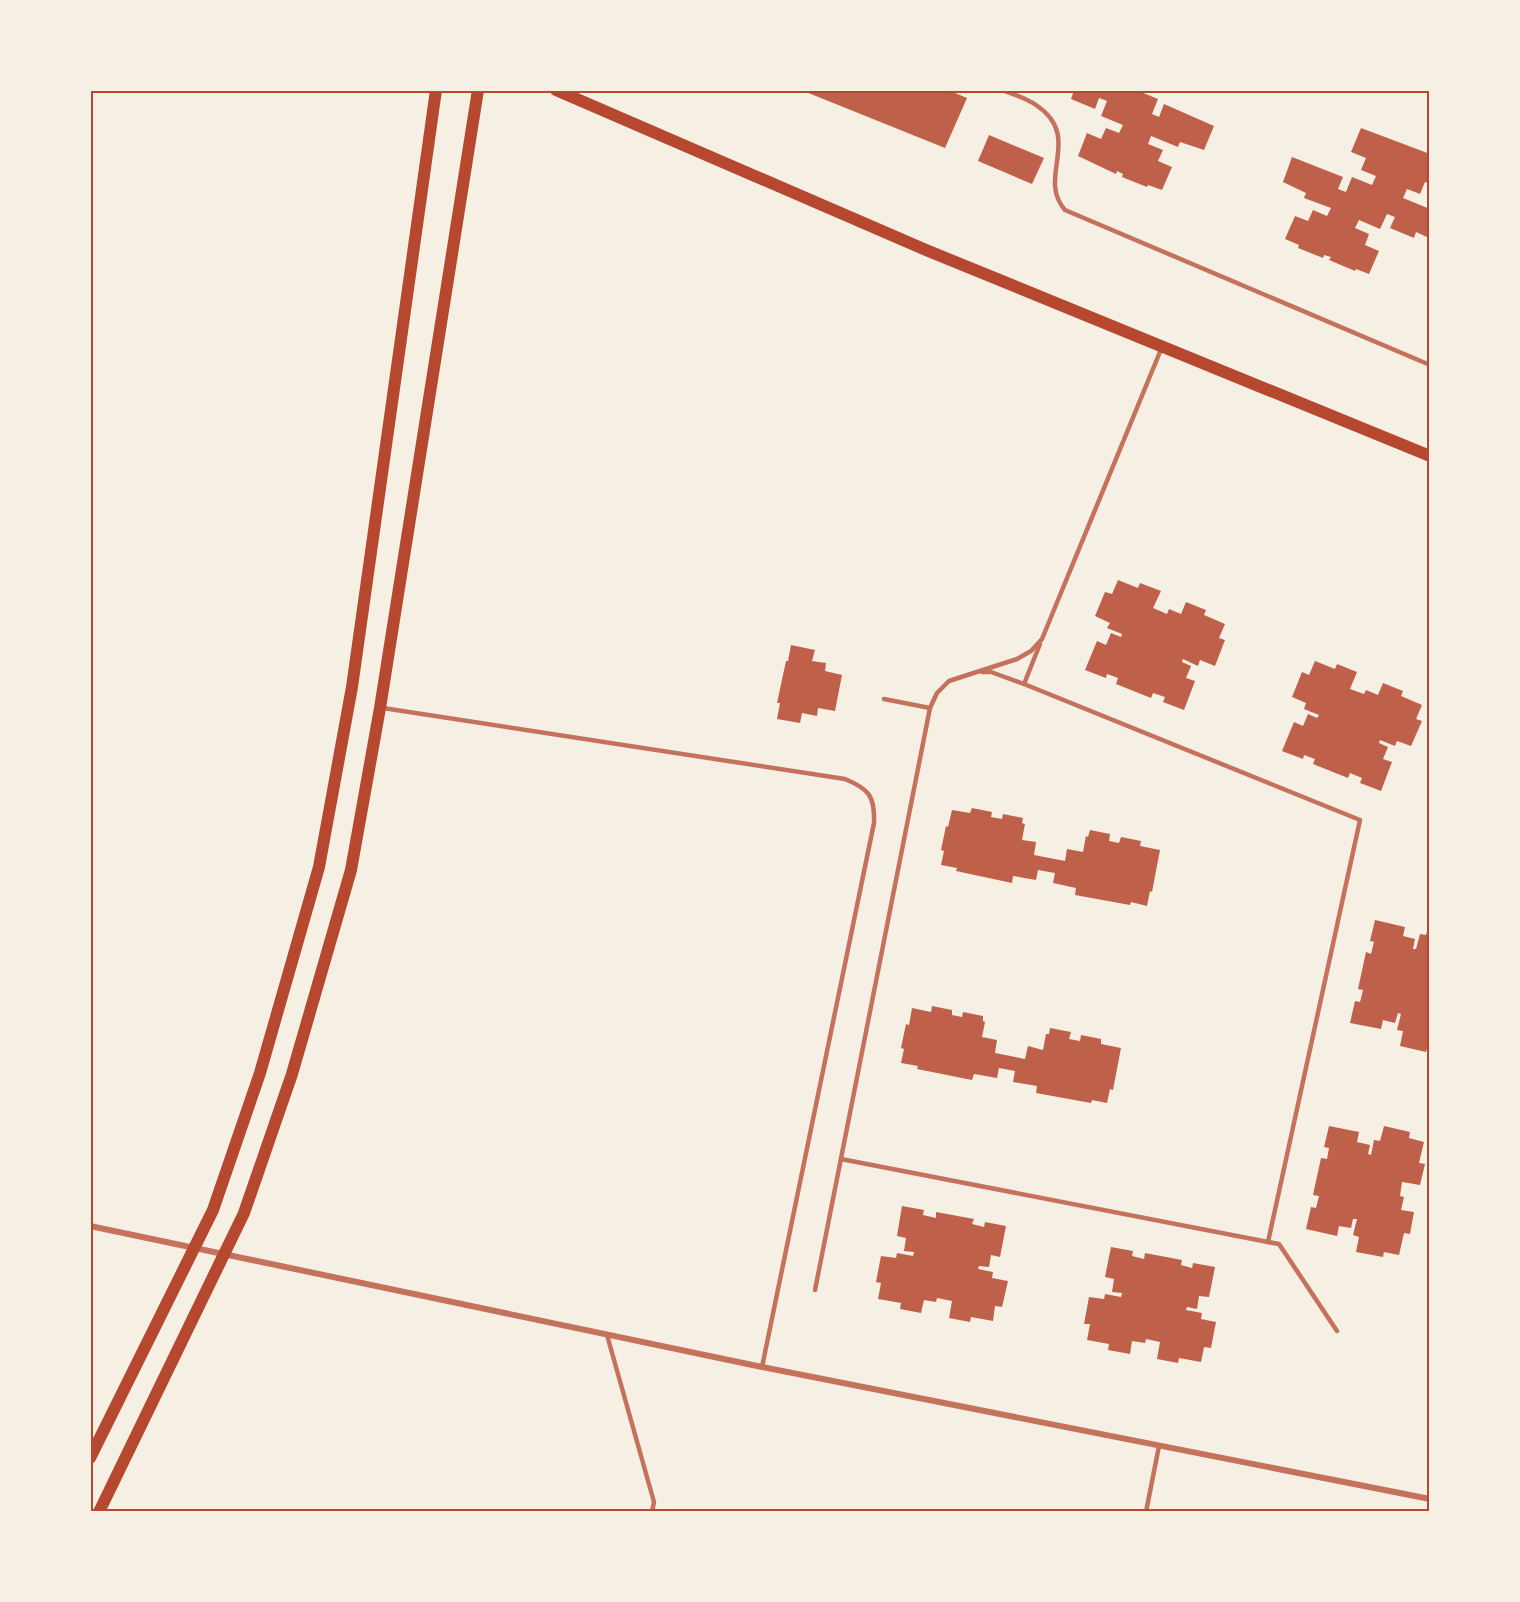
<svg xmlns="http://www.w3.org/2000/svg" width="1520" height="1602" viewBox="0 0 1520 1602" font-family="Montserrat,sans-serif">
<style>
.building{fill:#bf614a}
.lines{fill:none;stroke-linecap:round;stroke-linejoin:round}
.service{stroke:#c5725c;stroke-width:4.5}
.minor{stroke:#c5725c;stroke-width:6}
.secondary{stroke:#b5482f;stroke-width:12}
.neatline{fill:none;stroke:#b5482f;stroke-width:2}
</style>
<rect width="100%" height="100%" fill="#f6efe4"/>
<g class="building">
<path d="M801,90h147l19,8 -22,50z"/>
<path d="M1065,90h71l22,9 -6,15 7,3 5,-13 50,22 -10,24 -24,-8 -2,5 -27,-11 -3,8 15,6 -5,11 14,6 -10,23 -14,-5 -1,2 -25,-10 1,-3 -6,-3 -1,3 -38,-18 9,-23 14,6 5,-11 13,5 4,-8 -22,-9 6,-15 -8,-3 -4,11 -24,-10 2,-6z"/>
<path d="M1361,128l69,26v30l-5,-2 -5,12 -13,-5 -4,9 27,11 -1,29 -13,-6 -2,6 -24,-10 5,-11 -8,-3 -7,15 -21,-9 -4,8 14,6 -4,11 14,6 -10,23 -13,-5 -1,2 -26,-11 2,-3 -7,-2 -1,3 -25,-10 1,-3 -14,-6 10,-23 13,5 5,-11 14,6 4,-8 -27,-10 2,-5 -23,-11 9,-25 51,20 -5,12 8,3 6,-15 20,8 4,-9 -15,-6 5,-12 -15,-6z"/>
<path d="M989,135l55,23 -12,26 -54,-23z"/>
<path d="M1118,580l20,8 2,-5 21,8 -8,17 14,6 2,-5 12,5 5,-12 20,8 -2,5 21,9 -6,14 6,2 -10,26 -15,-6 -2,6 -15,-7 -1,3 9,4 -5,12 9,3 -11,29 -21,-8 2,-5 -12,-4 -2,5 -35,-14 2,-6 -11,-4 -1,4 -21,-8 12,-29 9,4 5,-12 10,4 1,-3 -15,-6 3,-5 -15,-7 10,-24 7,2z"/>
<path d="M791,645l24,5 -3,11 14,2 -1,8 17,4 -7,36 -17,-3 -1,8 -15,-3 -2,10 -23,-4 3,-16h-3l9,-42h2z"/>
<path d="M1315,661l20,8 2,-5 20,8 -7,17 14,5 2,-4 12,5 5,-12 20,8 -2,5 21,9 -6,14 6,2 -11,25 -14,-5 -2,5 -15,-6 -1,3 9,4 -5,12 9,3 -11,29 -21,-8 2,-5 -12,-5 -2,5 -35,-14 2,-5 -11,-4 -1,4 -21,-8 12,-29 9,4 5,-12 9,4 2,-3 -15,-6 2,-6 -14,-6 10,-25 7,3z"/>
<path d="M972,808l20,4 -1,5 11,2 1,-5 20,4 -1,5 3,1 -3,16 14,2 -2,13 31,6 2,-12 16,3 3,-16 2,1 2,-7 20,4 -1,7 10,2 2,-6 20,4 -1,5 20,4 -8,42 -2,-1 -3,15 -16,-4 -1,3 -55,-10 1,-7 -23,-5 2,-10 -17,-3 -2,10 -23,-4 -1,7 -56,-12 1,-3 -16,-3 3,-14 -3,-1 5,-24 2,1 4,-17 18,3z"/>
<path d="M1375,920l30,7 -2,9 12,3 -2,10h3l4,-15 6,1 4,-14v125h-2l-2,6 -26,-6 3,-15 -6,-1 4,-16 -3,-1 -3,10 -12,-3 -2,9 -31,-6 5,-22 5,1 3,-12 -5,-1 8,-37 5,2 3,-12 -4,-1z"/>
<path d="M932,1006l20,4v5l10,2 1,-5 20,4v5l2,1 -3,15 15,3 -2,13 30,6 3,-13 15,4 3,-16h3l1,-6 21,4 -2,7 11,2 1,-6 20,4v5l20,4 -8,42 -3,-1 -3,14 -15,-3 -1,3 -55,-10 1,-7 -24,-4 2,-11 -16,-3 -2,10 -23,-4 -2,6 -55,-11 1,-3 -17,-3 3,-14 -3,-1 5,-24 3,1 3,-17 19,4z"/>
<path d="M1329,1126l30,6 -2,10 13,3 -2,9 3,1 3,-15 6,1 4,-15 26,6 -1,6 15,4 -5,21 6,1 -5,21 -18,-3 -2,14 4,1 -3,13 13,2 -4,22 -6,-1 -5,22 -15,-3 -1,5 -27,-5 3,-15 -6,-2 4,-16h-4l-2,9 -12,-2 -2,10 -31,-7 5,-22 5,1 3,-12 -6,-1 8,-37 6,1 2,-11 -5,-1z"/>
<path d="M902,1206l22,4 -1,5 13,3v-6l38,7 -2,5 12,3 1,-5 21,4 -6,31 -9,-2 -2,12 -10,-1 -1,3 15,3 -1,6 16,3 -6,26 -7,-1 -2,15 -22,-4 -1,5 -21,-4 3,-17 -15,-3 -1,4 -12,-2 -3,13 -21,-4 1,-6 -23,-4 3,-16 -5,-1 5,-26 15,2 1,-5 16,3 1,-4 -10,-1 2,-13 -9,-2z"/>
<path d="M1111,1247l22,4 -1,5 12,3 1,-6 37,7 -1,5 11,3 1,-5 22,4 -6,30 -10,-1 -2,13 -10,-2 -1,3 16,3 -1,6 15,3 -5,26 -7,-1 -3,15 -22,-4 -1,5 -21,-4 3,-17 -14,-3 -1,4 -13,-2 -2,13 -22,-4 1,-6 -22,-4 3,-16h-6l5,-27 15,2 1,-5 16,3 1,-4 -10,-1 2,-13 -9,-2z"/>
</g>
<g class="lines">
<g class="service">
<path d="M1002,90c11,4 24,8 34,15 48,32 0,72 29,105l365,155"/>
<path d="M982,672h9l33,12 336,136 -92,422 11,2 58,87"/>
<path d="M1024,684l16,-40"/>
<path d="M884,699l46,9"/>
<path d="M383,708l462,71c24,10 30,17 29,44l-112,544"/>
<path d="M841,1159l427,83"/>
<path d="M815,1290l115,-582 7,-15 12,-12 68,-22 14,-8 11,-12 120,-292"/>
<path d="M607,1335l47,167 -2,10"/>
<path d="M1146,1512l13,-66"/>
</g>
<path class="minor" d="M90,1226l672,141 668,132"/>
<g class="secondary">
<path d="M556,90l370,160 504,206"/>
<path d="M90,1458l123,-248 47,-137 59,-206 33,-180 84,-597"/>
<path d="M99,1512l145,-299 48,-139 59,-204 29,-162 98,-618"/>
</g>
</g>
<rect width="1520" height="1602" fill="none" stroke="#f6efe4" stroke-width="183"/>
<rect x="92" y="92" width="1336" height="1418" class="neatline"/>
</svg>
